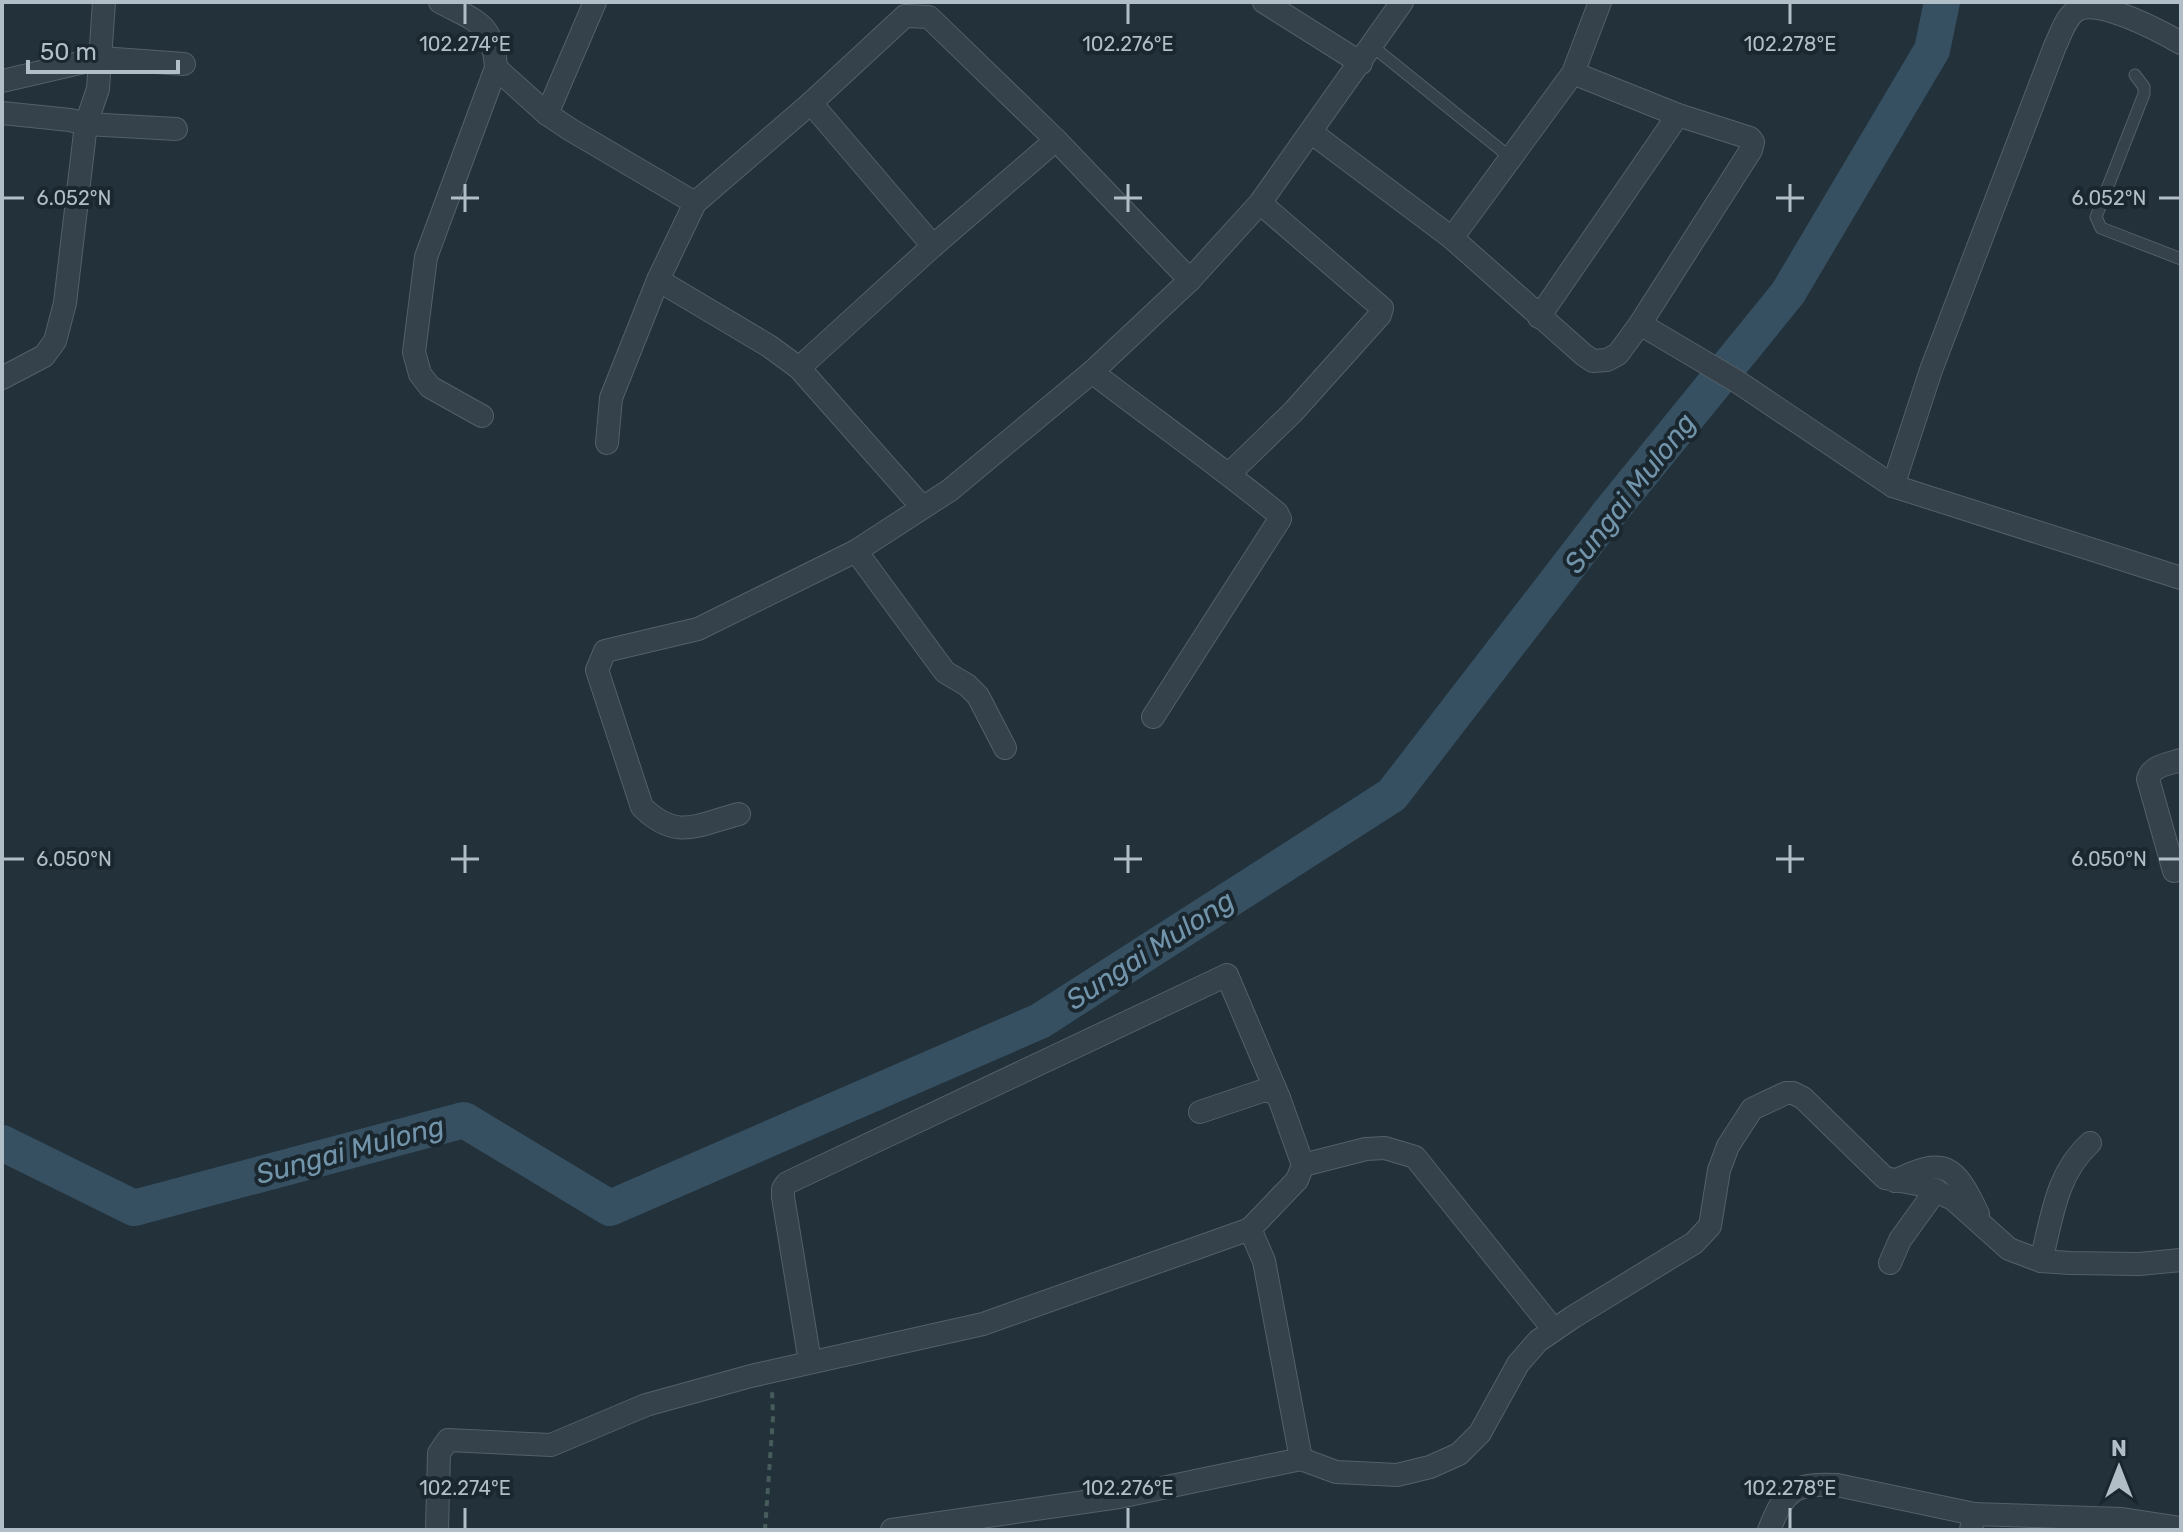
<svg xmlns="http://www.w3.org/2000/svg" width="2183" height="1532" viewBox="0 0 2183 1532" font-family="Rubik,sans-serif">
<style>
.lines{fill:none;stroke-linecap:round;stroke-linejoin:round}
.river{stroke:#365062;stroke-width:36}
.lane-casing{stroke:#546069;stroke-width:13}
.street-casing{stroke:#546069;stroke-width:24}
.path{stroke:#465c5a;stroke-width:4;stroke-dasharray:6 6;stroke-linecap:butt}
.lane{stroke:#36424b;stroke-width:11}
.street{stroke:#36424b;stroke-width:22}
.ticks{fill:none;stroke:#b1bdc7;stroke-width:3}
.labels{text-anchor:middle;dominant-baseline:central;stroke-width:8;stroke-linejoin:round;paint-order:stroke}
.water-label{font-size:28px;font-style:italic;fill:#7194aa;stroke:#1b272f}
.ticks-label{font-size:20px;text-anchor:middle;fill:#b1bdc7;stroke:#1b272f;stroke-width:8;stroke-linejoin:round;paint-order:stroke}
</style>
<rect width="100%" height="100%" fill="#22313a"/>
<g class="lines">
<path class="river" d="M2,1143l132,65 330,-88 146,88 430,-187 352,-226 218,-283 178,-219 144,-243 10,-48"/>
<g class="lane-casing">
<g id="lane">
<path d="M1372,46l139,112"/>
<path d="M2135,75l9,12v7l-48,123 5,11 80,31"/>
</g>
</g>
<g class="street-casing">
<g id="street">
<path d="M440,2c37,20 53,20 56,66l-70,189 -12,95 6,22 10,13 52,29"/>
<path d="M1264,2l97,61"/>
<path d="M496,68l51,46 24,16 124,73 -37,77 -47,118 -4,45"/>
<path d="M1573,73l105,42 72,23 3,4 -2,8 -111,174 -22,30 -11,6 -14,1 -9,-6 -132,-117 121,-165 27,-71"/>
<path d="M2,81l99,-23 83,6"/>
<path d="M811,103l122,143"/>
<path d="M2,113l68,7 16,4 90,5"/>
<path d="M547,114l48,-112"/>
<path d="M1312,133l140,105"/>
<path d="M695,203l116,-100 94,-87 24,1 127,123 134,140"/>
<path d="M658,280l111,66 30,22 123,139"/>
<path d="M1539,317l139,-202"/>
<path d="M1640,324l98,58 155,104 288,92"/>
<path d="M799,368l134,-122 123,-106"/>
<path d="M1092,372c61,47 125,92 185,141l3,6 -127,198"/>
<path d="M2,378l42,-22 11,-15 10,-38 21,-179 12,-35 6,-87"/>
<path d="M1229,474l64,-62 87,-97 2,-7 -122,-105"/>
<path d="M1893,486l38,-116 124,-324c6,-12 11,-31 24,-37 23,-9 81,22 102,34"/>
<path d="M856,551l89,121 22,13 11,11 27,52"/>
<path d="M739,814c-43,11 -62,27 -97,-7l-45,-137 8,-19 93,-22 158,-78 94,-61 142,-118 98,-92 70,-77 142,-201"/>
<path d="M2174,871l-26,-92c4,-14 21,-15 33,-19"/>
<path d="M1200,1112l62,-21h10l7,7 24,67 -6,15 -47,49"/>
<path d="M1303,1165l63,-16 19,-1 30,9 139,173"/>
<path d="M1895,1181c50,-25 60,-16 83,33"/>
<path d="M2041,1261c11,-43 15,-87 49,-118"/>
<path d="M1890,1263l10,-23 36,-50"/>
<path d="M810,1362l-27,-165v-8l4,-6 440,-208 52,123"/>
<path d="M437,1530l2,-77 9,-13 103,5 95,-40 105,-29 232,-52 267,-95 14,32 37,198"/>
<path d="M892,1530l227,-33 182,-38 35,13 21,1 40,2 33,-8 29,-13 21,-21 38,-69 20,-23 35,-24 121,-74 16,-17 9,-56 9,-24 24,-37 34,-16h7l10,5 82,80 37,7 31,14 56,50 32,12 29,2 69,1 42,-4"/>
<path d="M1769,1530c16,-40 24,-47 68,-45l137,29"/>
<path d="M1971,1530l3,-16 148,5 59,9"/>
</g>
</g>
<path class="path" d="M765,1530l8,-113 -1,-27"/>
<use href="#lane" class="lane"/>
<use href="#street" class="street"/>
</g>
<path class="ticks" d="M465,4v20M1128,4v20M1790,4v20M465,184v28M1128,184v28M1790,184v28M4,198h20M451,198h28M1114,198h28M1776,198h28M2159,198h20M465,845v28M1128,845v28M1790,845v28M4,859h20M451,859h28M1114,859h28M1776,859h28M2159,859h20M465,1508v20M1128,1508v20M1790,1508v20"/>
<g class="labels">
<g class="water-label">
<text transform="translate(1630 493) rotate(-52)">Sungai Mulong</text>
<text transform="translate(1150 950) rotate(-33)">Sungai Mulong</text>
<text transform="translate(350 1150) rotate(-15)">Sungai Mulong</text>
</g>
</g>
<g class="ticks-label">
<text x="465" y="51">102.274°E</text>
<text x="1128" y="51">102.276°E</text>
<text x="1790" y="51">102.278°E</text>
<text x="74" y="205">6.052°N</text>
<text x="2109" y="205">6.052°N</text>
<text x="74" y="866">6.050°N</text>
<text x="2109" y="866">6.050°N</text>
<text x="465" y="1495">102.274°E</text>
<text x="1128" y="1495">102.276°E</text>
<text x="1790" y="1495">102.278°E</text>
</g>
<rect width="2183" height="1532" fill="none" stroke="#b1bdc7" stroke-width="8"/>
<g transform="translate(2119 1468)" stroke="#1b272f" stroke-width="6" paint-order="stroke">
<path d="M0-6L14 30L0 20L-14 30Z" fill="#b1bdc7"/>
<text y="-12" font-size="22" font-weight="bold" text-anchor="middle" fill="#b1bdc7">N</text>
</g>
<path d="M28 60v12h150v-12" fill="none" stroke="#b1bdc7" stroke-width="4"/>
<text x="40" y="60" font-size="24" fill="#b1bdc7" stroke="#1b272f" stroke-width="6" paint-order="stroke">50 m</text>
</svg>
